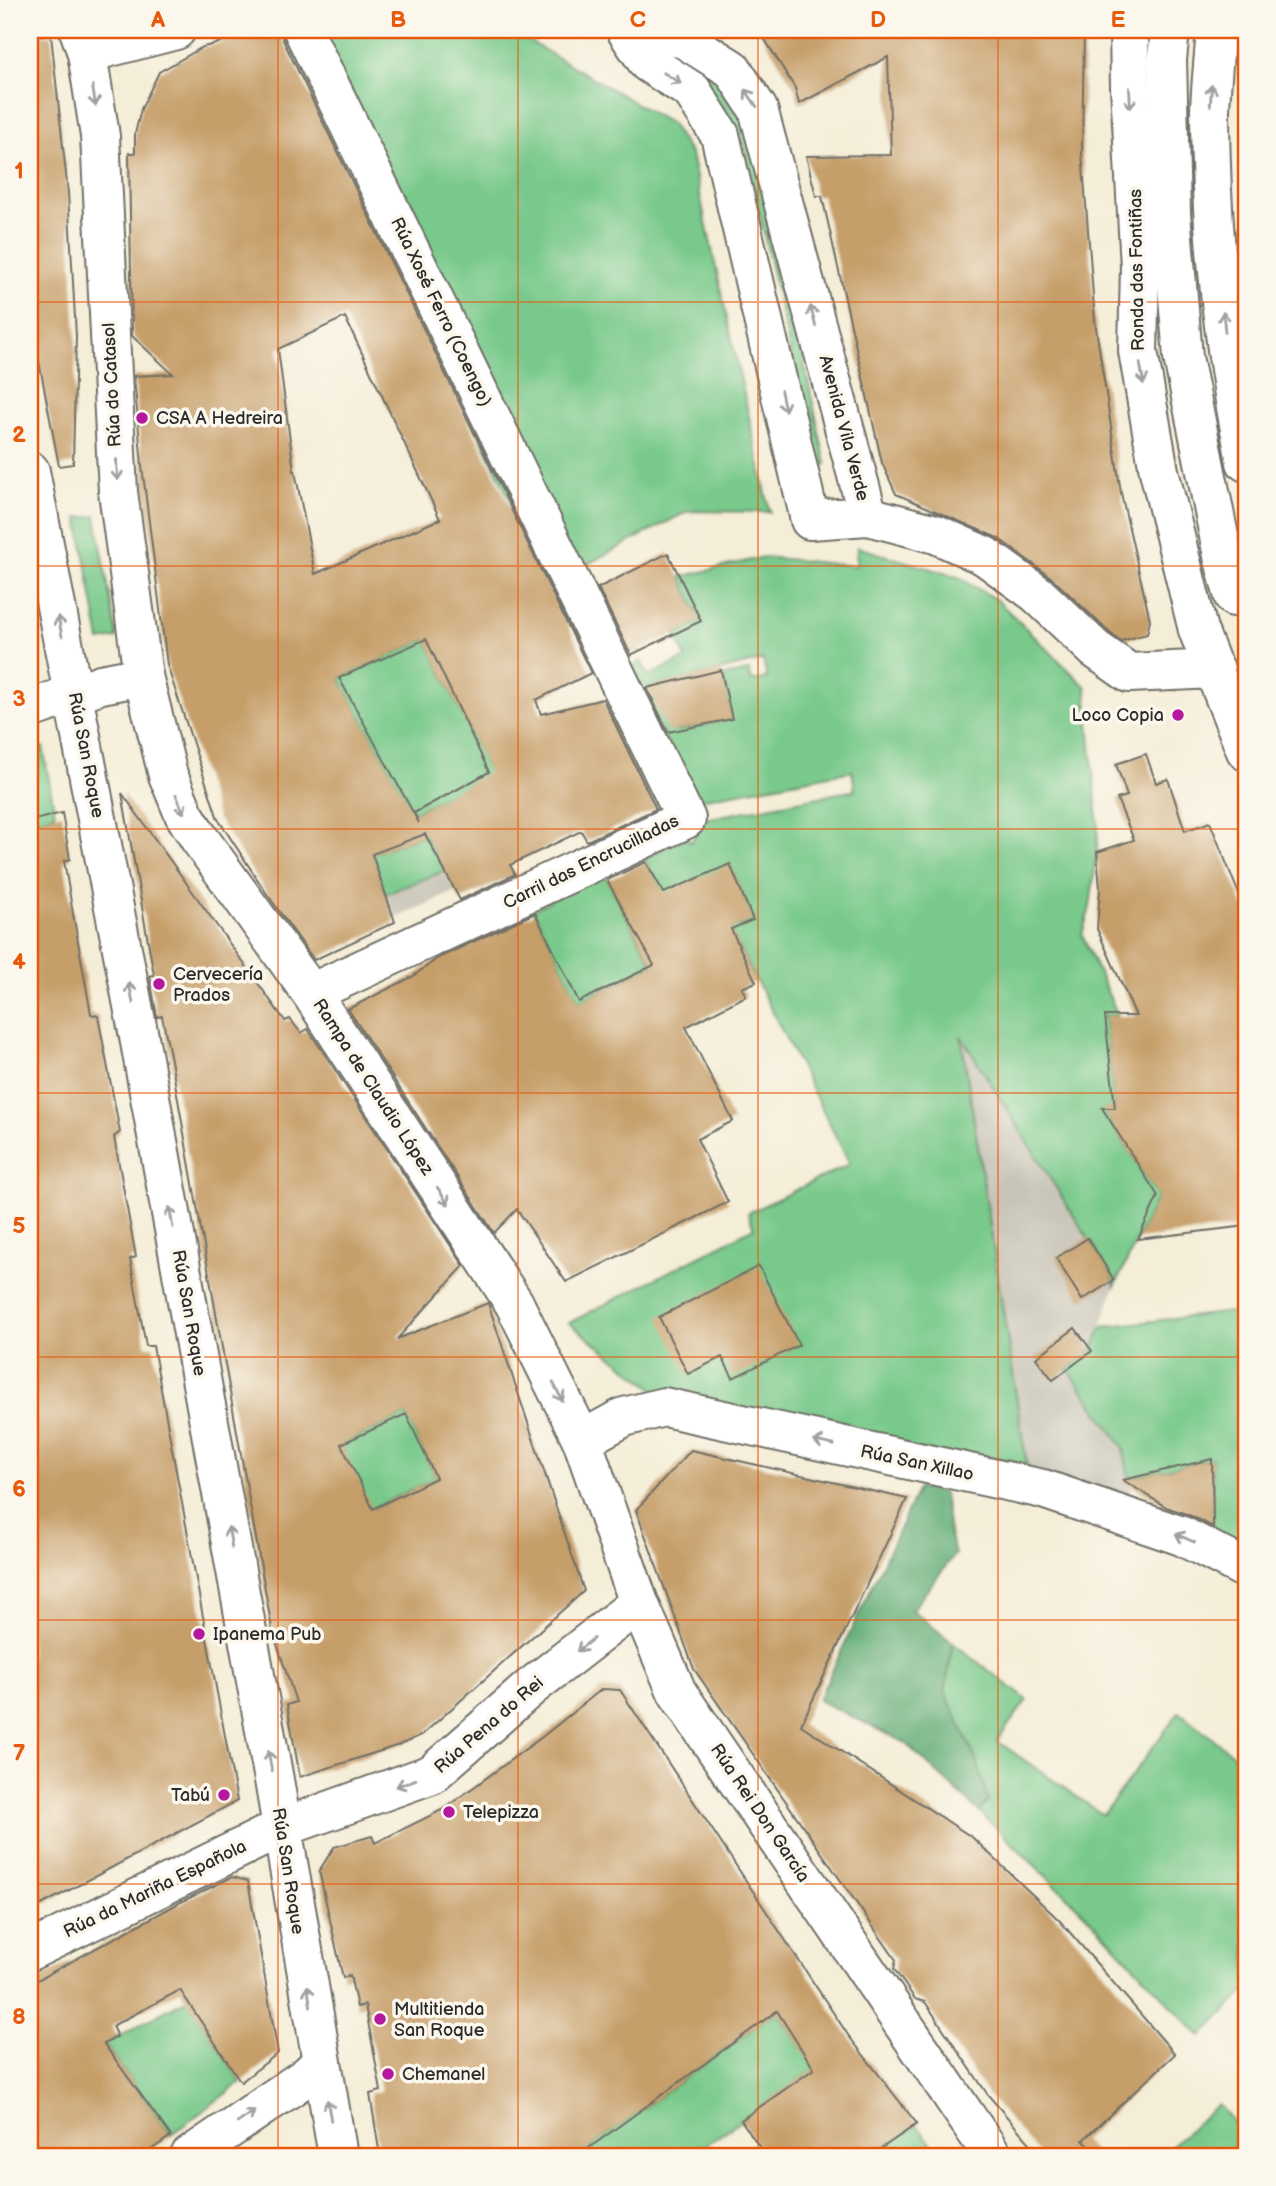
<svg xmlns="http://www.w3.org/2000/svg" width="1276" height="2186" viewBox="0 0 1276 2186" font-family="'Balsamiq Sans',sans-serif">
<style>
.industrial{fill:#c8c4b8}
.green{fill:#78c98b;stroke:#527a5b;stroke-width:2;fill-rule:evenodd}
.forest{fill:#62ad77;stroke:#466c51;stroke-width:2}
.building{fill:#c69e69;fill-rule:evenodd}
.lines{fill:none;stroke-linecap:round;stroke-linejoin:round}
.minor-casing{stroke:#716f67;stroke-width:42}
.minor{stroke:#fff;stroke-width:38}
.oneway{stroke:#a0a0a0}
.grid{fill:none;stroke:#e8590c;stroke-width:2;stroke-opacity:0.55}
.poi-dot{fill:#b5179e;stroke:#fbf7ec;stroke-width:2.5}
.labels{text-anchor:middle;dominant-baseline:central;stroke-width:7;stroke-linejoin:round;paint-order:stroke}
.street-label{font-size:18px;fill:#2b2b2b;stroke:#fbf7ec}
.poi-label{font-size:18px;fill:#2b2b2b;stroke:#fbf7ec;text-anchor:start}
.neatline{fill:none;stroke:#e8590c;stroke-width:2.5}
.grid-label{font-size:23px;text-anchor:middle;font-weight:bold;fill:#e8590c}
</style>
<rect width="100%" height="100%" fill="#fbf7ec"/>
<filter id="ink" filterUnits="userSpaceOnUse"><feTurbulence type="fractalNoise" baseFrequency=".0143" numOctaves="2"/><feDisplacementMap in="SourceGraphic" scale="14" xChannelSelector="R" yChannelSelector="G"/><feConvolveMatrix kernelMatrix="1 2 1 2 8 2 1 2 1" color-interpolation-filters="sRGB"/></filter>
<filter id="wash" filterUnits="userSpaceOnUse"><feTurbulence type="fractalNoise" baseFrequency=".00686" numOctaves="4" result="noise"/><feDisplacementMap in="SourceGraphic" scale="28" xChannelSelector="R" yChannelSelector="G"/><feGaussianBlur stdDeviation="1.57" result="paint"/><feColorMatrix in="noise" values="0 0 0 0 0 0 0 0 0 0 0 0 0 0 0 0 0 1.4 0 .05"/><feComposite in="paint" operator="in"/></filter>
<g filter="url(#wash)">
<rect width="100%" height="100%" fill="#f4edd7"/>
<g class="industrial">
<path d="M445,871l11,20 -148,67 -18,-28z"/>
<path d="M960,1034l154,246 1,6 -23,65 -24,19 55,77 13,68 -108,-42z"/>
</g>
<g class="green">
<path d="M288,30h222l161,94 20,31 79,357 -82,-1 -138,73z"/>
<path d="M691,60l38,31 14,21 20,60 63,292 -2,3 -8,-1 -71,-316c-17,-41 -24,-55 -62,-78z"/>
<path d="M96,516l21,122 -17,3 -22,-123z"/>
<path d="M857,547l101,30 39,23 89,87 12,138 -1,27 -7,55 -8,28 36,81h-13l10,92 -12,1 55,87 -43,90 -1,-6 -153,-244 67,437 -364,-76 -95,-74 185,-95 -6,-15 102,-49 -120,-235 23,-9 -23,-55 -38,81 -48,-88 42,-20 5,4 14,-23 150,-29 -3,-19 -156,29 -66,-132 11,-7 8,15 37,-18 -11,-24 26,-13 -20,-44 83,-20 92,9zM763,660l4,18 -15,3 -3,-10 -26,5 8,43 -55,12 -20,-45z"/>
<path d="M426,639l71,149 -46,5 -38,20 -74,-135z"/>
<path d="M43,747l12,67 -25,7v-70z"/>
<path d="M425,834l20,37 -60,23 -13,-40z"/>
<path d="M603,872l50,93 -74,37 -46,-92z"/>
<path d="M1246,1310v243l-33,-15 -1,-79 -83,19 -6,-31 -55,-78 24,-18 10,-24z"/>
<path d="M406,1414l30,64 -69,33 -26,-67z"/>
<path d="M953,1643l74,57 -30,41 106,74 76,-103 67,53v225l-45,47 -113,-120 -109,-106 9,-10 -43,-109z"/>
<path d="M187,1999l54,83 -70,53 -67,-91z"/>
<path d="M777,2011l38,58 -125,87h-112z"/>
<path d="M1218,2104l27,31 -21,21h-64z"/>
<path d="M917,2125l24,31h-71z"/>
</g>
<path class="forest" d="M919,1487l25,6 5,40 6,21 -43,56 41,33 -8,49 32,69 11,40 -9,10 -75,-69 -86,-42z"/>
<g id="blocks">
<g class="building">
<path d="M257,30h24l2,10 308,633 -55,27 5,14 62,-15 53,110 -69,32 -6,-10 -71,34 5,9 -55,26 -35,-66 -53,20 23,68 -81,38 -47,-66 -49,-75 -51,-154 -25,-199 -8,-90 39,-2 -41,-38 -3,-183h6v-19l6,-25 18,-37 44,-25 13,-3 22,-11 2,4zM345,317l95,202 -125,55 -20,-103h-1l-16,-122zM426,639l63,133 -75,41 5,10 -80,-145z"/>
<path d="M759,30h325l-2,123 13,168 26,172 29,127 -3,14 -26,7 -12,-9 -57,-54 -54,-40 -102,-44 -14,-31 -60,-267h-6l-10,-40 85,-1 -3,-98 -89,47 -4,-16z"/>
<path d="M51,35l17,158 8,143 -3,128 -14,2 -29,-152v-278z"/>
<path d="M668,553l33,68 -70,34 -33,-67z"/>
<path d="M721,670l11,49 -64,13 -21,-44z"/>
<path d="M1146,754l10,29 12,-4 17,52 25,-9 36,90v314l-108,13 20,-43 -56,-88h13l-10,-92h31l-39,-87 3,-40 -3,-37 37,-12 -17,-41 10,-3 -11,-32z"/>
<path d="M122,793l163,228 5,-2 11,14 7,-4 156,237 -67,73 91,-36 96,288 -162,144 -23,10 -99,32 -13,-72 9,-3 -24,-73 -101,-569 -9,-44 -5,1 -5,-28 -2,-13 4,-1zM406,1414l30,64 -63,31 -32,-65z"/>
<path d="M62,813l8,46 -6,2 8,47 19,106 7,2 22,116 -6,5 22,120 -6,2 16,87h7l84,455 -207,110v-1090z"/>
<path d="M646,862l18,31 66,-29 23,56 -22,9 25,53 -14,6 4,8 -60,31 47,94 -36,18 31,63 -162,80 -49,-73 -23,24 -146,-224 64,-32 26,-19 97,-45 44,89 75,-37 -47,-85z"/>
<path d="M1088,1238l26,42 -32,20 -26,-42z"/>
<path d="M759,1266l40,79 -66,33 -11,-21 -34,17 -29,-57z"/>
<path d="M1075,1328l17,23 -39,29 -17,-22z"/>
<path d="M691,1450l216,49 -106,226 172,113 87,83 115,133 -92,86 15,16h-57l-53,-61 -63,-93 -10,-3 -21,-30 2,-9 -202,-291 -58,-159z"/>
<path d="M1212,1459l1,68 -24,-12 -23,-8 -43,-27z"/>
<path d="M602,1689l18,1 228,345 69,89 -47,32h-104l-25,-36 73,-51 -37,-58 -199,145h-198l-10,-62 11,-3 -16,-86 -8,2 -7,-32 -7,3 -24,-107 15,-24 38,-11 3,7 69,-34 98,-72z"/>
<path d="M232,1877l16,4 30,172 -37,29 -61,-92 -68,36 5,11 -13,7 67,92 -29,20h-112v-172l149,-81z"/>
</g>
</g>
</g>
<g filter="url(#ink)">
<use href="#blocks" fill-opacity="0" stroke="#716f67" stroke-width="2"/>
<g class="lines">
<g class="minor-casing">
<g id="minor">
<path d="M79,30l8,23 13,83 18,356 25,184 25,99 16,39 15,24 112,155 203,310 68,137 57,163 38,89 316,464"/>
<path d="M303,30l383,789 -375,174"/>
<path d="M626,30l22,33 44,28 28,44 90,385 58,-4 -110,-407 -26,-40 -48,-30 -44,-9"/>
<path d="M1129,30l1,57 10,180 -2,84 21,120 39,159 48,121"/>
<path d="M1170,30l-3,30 4,153 12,144 40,199 11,41"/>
<path d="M1216,30c-2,26 -5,53 -6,80 0,118 13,236 36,352"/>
<path d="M87,53l89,-23"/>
<path d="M30,471l110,571 134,738 64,376"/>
<path d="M868,516l68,18 49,22 52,38 58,55 34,24 86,-4"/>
<path d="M30,709l71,-25 42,-8"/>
<path d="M582,1440l42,-23 40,-10 379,82 139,47 64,33"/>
<path d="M30,1951l251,-123 151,-54 99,-87 108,-84"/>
<path d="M190,2156l117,-80 14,-13"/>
</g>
</g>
<use href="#minor" class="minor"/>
</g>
<defs><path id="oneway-shaft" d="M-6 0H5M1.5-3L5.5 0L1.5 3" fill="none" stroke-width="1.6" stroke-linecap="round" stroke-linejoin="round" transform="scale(1.75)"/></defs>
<g class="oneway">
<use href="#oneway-shaft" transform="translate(672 78) rotate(32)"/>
<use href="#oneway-shaft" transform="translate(1211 95) rotate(-86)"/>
<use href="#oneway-shaft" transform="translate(94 96) rotate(81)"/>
<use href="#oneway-shaft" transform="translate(751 98) rotate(-124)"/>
<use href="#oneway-shaft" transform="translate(1130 98) rotate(87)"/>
<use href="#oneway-shaft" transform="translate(813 316) rotate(-105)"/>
<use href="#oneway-shaft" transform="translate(1224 322) rotate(-96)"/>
<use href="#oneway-shaft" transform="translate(1142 374) rotate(80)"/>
<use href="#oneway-shaft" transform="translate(783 401) rotate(78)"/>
<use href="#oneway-shaft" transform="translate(117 470) rotate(87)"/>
<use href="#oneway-shaft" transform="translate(60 626) rotate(-101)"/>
<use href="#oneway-shaft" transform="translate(180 804) rotate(67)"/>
<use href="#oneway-shaft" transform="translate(131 993) rotate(-101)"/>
<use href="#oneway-shaft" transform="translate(443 1196) rotate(57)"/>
<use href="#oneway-shaft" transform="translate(171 1217) rotate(-100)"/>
<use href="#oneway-shaft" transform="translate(558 1392) rotate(63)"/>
<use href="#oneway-shaft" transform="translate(824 1443) rotate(-168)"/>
<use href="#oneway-shaft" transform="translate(230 1537) rotate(-100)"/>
<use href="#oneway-shaft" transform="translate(1185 1538) rotate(-156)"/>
<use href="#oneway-shaft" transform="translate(585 1645) rotate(142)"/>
<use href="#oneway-shaft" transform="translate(270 1761) rotate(-100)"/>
<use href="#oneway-shaft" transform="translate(406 1783) rotate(160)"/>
<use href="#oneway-shaft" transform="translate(309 1996) rotate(-99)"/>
<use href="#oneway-shaft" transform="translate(329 2110) rotate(-100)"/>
<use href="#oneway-shaft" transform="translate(246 2117) rotate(-34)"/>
</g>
</g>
<path class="grid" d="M278,30v2126M518,30v2126M758,30v2126M998,30v2126M30,302h1216M30,566h1216M30,829h1216M30,1093h1216M30,1357h1216M30,1620h1216M30,1884h1216"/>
<g class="poi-dot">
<circle cx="142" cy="418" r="7"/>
<circle cx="1178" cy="715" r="7"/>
<circle cx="159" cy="984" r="7"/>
<circle cx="199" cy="1634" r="7"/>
<circle cx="224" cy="1795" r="7"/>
<circle cx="449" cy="1812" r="7"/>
<circle cx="380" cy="2019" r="7"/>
<circle cx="388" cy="2074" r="7"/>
</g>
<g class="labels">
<g class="street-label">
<text transform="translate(1137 270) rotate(-91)">Ronda das Fontiñas</text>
<text transform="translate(441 312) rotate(64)">Rúa Xosé Ferro (Coengo)</text>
<text transform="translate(112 385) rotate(-93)">Rúa do Catasol</text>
<text transform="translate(844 428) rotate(75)">Avenida Vila Verde</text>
<text transform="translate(86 755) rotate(79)">Rúa San Roque</text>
<text transform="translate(591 862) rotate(-26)">Carril das Encrucilladas</text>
<text transform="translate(373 1087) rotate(57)">Rampa de Claudio López</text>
<text transform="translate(189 1313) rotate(80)">Rúa San Roque</text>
<text transform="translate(917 1463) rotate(12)">Rúa San Xillao</text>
<text transform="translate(489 1725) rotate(-41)">Rúa Pena do Rei</text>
<text transform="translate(760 1813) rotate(56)">Rúa Rei Don García</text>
<text transform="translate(288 1871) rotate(81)">Rúa San Roque</text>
<text transform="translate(155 1889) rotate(-26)">Rúa da Mariña Española</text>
</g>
<g class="poi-label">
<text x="156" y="418">CSA A Hedreira</text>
<text x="1164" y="715" text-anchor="end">Loco Copia</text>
<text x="173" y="974">Cervecería<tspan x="173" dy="21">Prados</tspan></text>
<text x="213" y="1634">Ipanema Pub</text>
<text x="210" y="1795" text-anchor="end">Tabú</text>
<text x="463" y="1812">Telepizza</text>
<text x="394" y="2009">Multitienda<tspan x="394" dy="21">San Roque</tspan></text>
<text x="402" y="2074">Chemanel</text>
</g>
</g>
<rect width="1276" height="2186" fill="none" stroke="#fbf7ec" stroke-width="77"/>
<rect x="38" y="38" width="1200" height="2110" class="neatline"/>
<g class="grid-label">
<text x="158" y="27">A</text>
<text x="398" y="27">B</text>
<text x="638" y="27">C</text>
<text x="878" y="27">D</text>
<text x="1118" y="27">E</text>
<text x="19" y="178">1</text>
<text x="19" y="442">2</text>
<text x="19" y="706">3</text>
<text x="19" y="969">4</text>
<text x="19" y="1233">5</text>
<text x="19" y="1496">6</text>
<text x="19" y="1760">7</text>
<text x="19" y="2024">8</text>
</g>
</svg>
